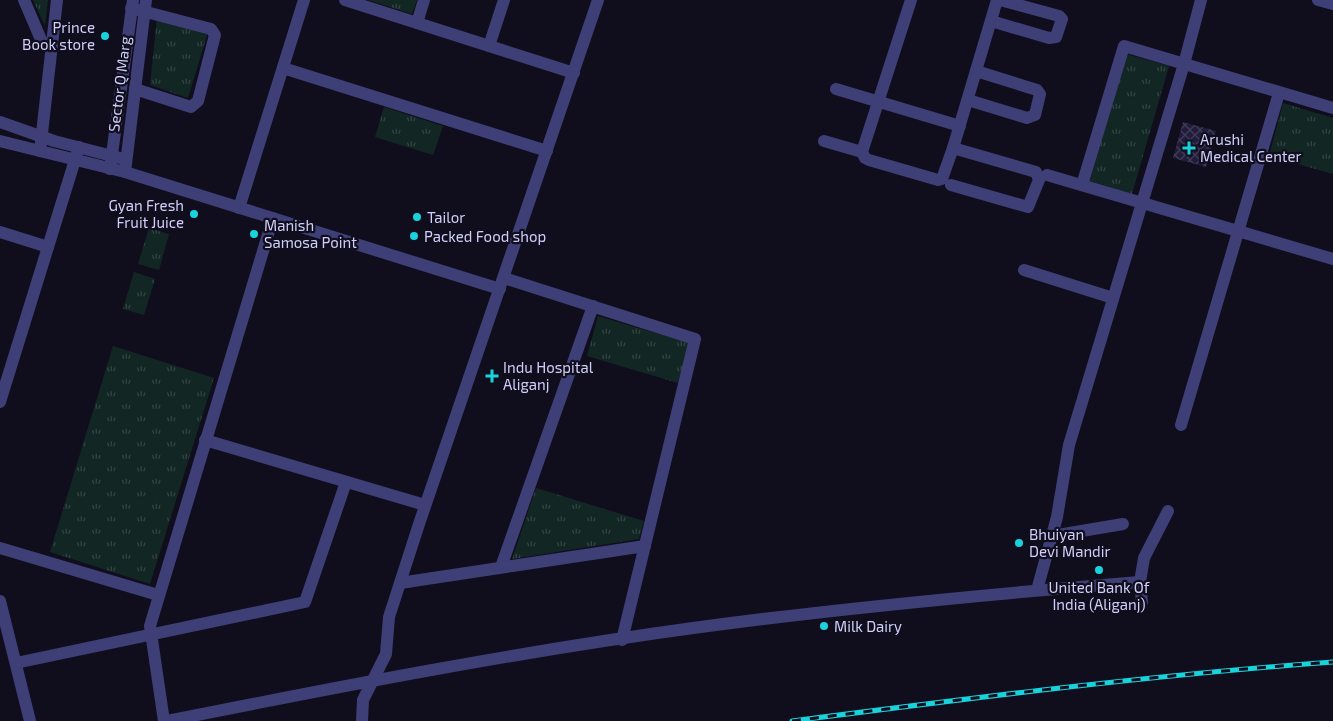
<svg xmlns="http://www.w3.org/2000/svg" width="1333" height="721" viewBox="0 0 1333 721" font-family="'Exo 2',sans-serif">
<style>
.park{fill:url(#park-tufts)}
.building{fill:url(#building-cross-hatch)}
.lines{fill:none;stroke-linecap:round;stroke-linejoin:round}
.minor{stroke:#3e3f77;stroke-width:12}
.rail-casing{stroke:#19d3dc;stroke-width:5}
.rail{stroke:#100e1d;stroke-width:3;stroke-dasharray:9;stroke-linecap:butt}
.poi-dot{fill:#19d3dc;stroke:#100e1d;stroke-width:2}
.labels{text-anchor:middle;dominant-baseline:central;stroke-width:4.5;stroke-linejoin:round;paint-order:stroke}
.poi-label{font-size:15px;fill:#d1cffa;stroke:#100e1d;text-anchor:start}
.street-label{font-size:15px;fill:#d1cffa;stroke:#100e1d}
</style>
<defs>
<pattern id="park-tufts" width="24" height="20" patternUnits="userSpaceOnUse" patternTransform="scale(1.25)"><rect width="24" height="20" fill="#122624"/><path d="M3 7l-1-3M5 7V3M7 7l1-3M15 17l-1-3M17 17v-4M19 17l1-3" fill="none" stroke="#334445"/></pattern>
<pattern id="building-cross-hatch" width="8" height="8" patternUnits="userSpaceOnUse" patternTransform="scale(1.25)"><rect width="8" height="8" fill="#211c3b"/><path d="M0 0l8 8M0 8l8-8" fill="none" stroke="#403c58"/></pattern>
</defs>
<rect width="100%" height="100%" fill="#100e1d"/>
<g class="park">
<path d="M33,0h15l-3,26z"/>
<path d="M368,0h49l-5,14z"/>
<path d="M157,17l51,15 -20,66 -38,-13z"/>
<path d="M1126,54l43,12 -37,128 -42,-13z"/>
<path d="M1283,103l50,15v56l-64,-18z"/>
<path d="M384,107l59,19 -10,29 -58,-18z"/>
<path d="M149,228l20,6 -10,36 -21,-6z"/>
<path d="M134,272l21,7 -11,36 -21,-6z"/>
<path d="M598,316l91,27 -11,40 -91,-27z"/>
<path d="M113,346l101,32 -64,206 -100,-32z"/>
<path d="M536,488l108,33 -5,18 -127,20z"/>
</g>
<path class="building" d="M1183,122l33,9 -10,36 -33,-9z"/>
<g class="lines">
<g class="minor">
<path d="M24,0l18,42 10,3"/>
<path d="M345,0l229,73"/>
<path d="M911,0l-49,152 3,6 4,2 69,20 4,-1 11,-31 44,-148"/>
<path d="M1318,0l15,4"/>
<path d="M131,8l80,21 4,6 -17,66 -7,6 -56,-18"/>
<path d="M991,21l58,17 7,-1 6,-18 -3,-3 -59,-16"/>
<path d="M417,23l7,-23"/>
<path d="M489,46l15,-46"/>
<path d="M283,68l264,83"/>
<path d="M836,89l124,37"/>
<path d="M968,100l59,18 8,-3 5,-21 -3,-4 -61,-19"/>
<path d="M0,122l54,19 66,17"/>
<path d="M0,141l125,31 375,117"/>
<path d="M824,141l38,11"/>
<path d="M40,151l17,-151"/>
<path d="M110,169l23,-169"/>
<path d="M125,172l21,-172"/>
<path d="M1047,175l286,84"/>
<path d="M951,185l77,22 11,-27 -3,-8 -83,-24"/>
<path d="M1082,185l42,-139 209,62"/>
<path d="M239,208l65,-208"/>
<path d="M0,232l48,15"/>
<path d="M1024,270l89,28"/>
<path d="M504,278l191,61 -73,301"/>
<path d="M0,402l79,-255"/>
<path d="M1181,425l98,-332"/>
<path d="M205,440l220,65"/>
<path d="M1052,536l71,-12"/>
<path d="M0,548l158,47"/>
<path d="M501,567l92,-261"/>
<path d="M1140,582l2,20"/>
<path d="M400,583l245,-37"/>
<path d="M1037,590l20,-73 12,-72 115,-381 17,-64"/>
<path d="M0,601l30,120"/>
<path d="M16,663l289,-61 41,-120"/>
<path d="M164,721l-14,-95 123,-408"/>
<path d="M167,721c175,-35 350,-69 526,-93 148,-20 298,-34 447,-46l4,-24 24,-47"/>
<path d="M362,721l1,-21 23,-46 3,-37 30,-93 179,-524"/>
</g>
<g class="rail-casing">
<path id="rail" d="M792,721c180,-23 360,-46 541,-59"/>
</g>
<use href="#rail" class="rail"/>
</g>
<g class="poi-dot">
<circle cx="105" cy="36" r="5"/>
<path d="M1186.5 140.5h5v5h5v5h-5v5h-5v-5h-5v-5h5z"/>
<circle cx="194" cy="214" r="5"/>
<circle cx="417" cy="217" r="5"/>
<circle cx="254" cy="234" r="5"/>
<circle cx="414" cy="236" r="5"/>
<path d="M489.5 368.5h5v5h5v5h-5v5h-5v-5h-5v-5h5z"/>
<circle cx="1019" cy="543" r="5"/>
<circle cx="1099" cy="570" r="5"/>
<circle cx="824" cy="626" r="5"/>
</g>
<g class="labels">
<g class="poi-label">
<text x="95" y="27" text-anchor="end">Prince<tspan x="95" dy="17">Book store</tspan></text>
<text x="1200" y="139">Arushi<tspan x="1200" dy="17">Medical Center</tspan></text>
<text x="184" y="205" text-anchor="end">Gyan Fresh<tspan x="184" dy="17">Fruit Juice</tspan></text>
<text x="427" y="217">Tailor</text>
<text x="264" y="225">Manish<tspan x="264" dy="17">Samosa Point</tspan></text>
<text x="424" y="236">Packed Food shop</text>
<text x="503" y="367">Indu Hospital<tspan x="503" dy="17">Aliganj</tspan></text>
<text x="1029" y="534">Bhuiyan<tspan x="1029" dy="17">Devi Mandir</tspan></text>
<text x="1099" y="587" text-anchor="middle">United Bank Of<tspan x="1099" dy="17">India (Aliganj)</tspan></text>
<text x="834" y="626">Milk Dairy</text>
</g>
<g class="street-label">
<text transform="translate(119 84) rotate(-83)">Sector Q Marg</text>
</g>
</g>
</svg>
